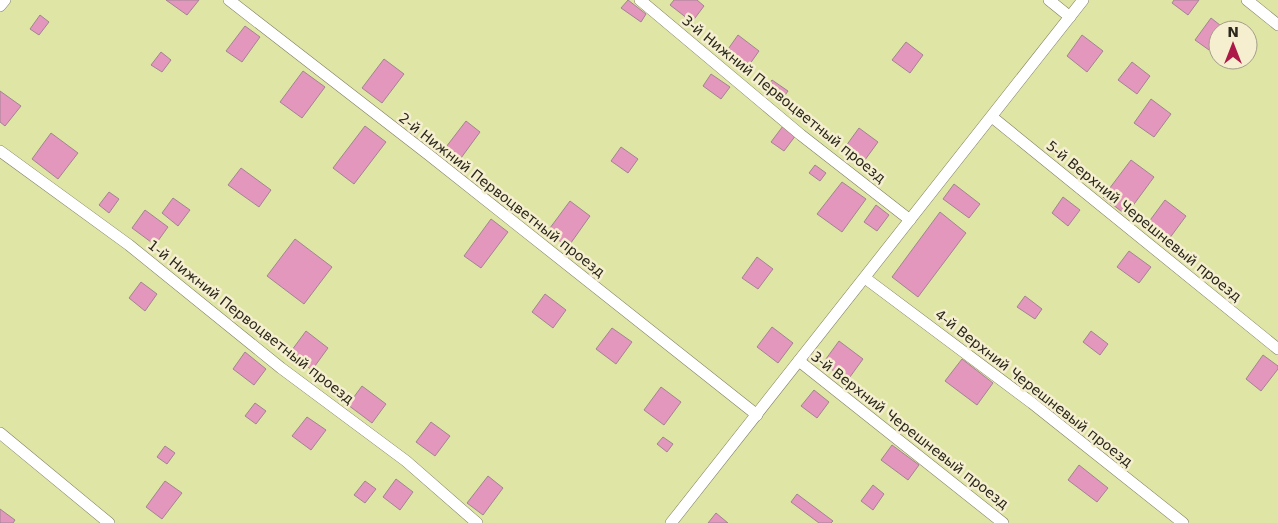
<svg xmlns="http://www.w3.org/2000/svg" width="1278" height="523" viewBox="0 0 1278 523" font-family="'DejaVu Sans',sans-serif">
<style>
.green{fill:#dee5a5;fill-rule:evenodd}
.building{fill:#e397bc;stroke:#a28492}
.lines{fill:none;stroke-linecap:round;stroke-linejoin:round}
.service-casing{stroke:#837d62;stroke-width:12}
.service{stroke:#fff;stroke-width:11}
.labels{text-anchor:middle;dominant-baseline:central;stroke-width:5;stroke-linejoin:round;paint-order:stroke}
.street-label{font-size:14px;fill:#2a281c;stroke:#f5efd0}
</style>
<rect width="100%" height="100%" fill="#f5efd0"/>
<path class="green" d="M0,0h1278v523h-1278zM1218,30h30v30h-30z"/>
<g class="building">
<path d="M166,0h33l-12,15z"/>
<path d="M628,0l18,14 -5,8 -20,-14z"/>
<path d="M674,0h23l7,6 -12,16 -22,-17z"/>
<path d="M1174,0h25l-11,15 -16,-12z"/>
<path d="M40,15l9,7 -10,13 -9,-6z"/>
<path d="M1211,18l14,11 -7,1v8l-9,12 -14,-10z"/>
<path d="M245,26l15,11 -18,25 -16,-11z"/>
<path d="M738,35l21,16 -12,17 -21,-16z"/>
<path d="M1082,35l21,16 -16,21 -20,-16z"/>
<path d="M906,42l17,13 -13,18 -18,-13z"/>
<path d="M161,52l10,8 -9,12 -11,-7z"/>
<path d="M384,59l20,15 -22,29 -20,-15z"/>
<path d="M1132,62l18,14 -13,18 -19,-14z"/>
<path d="M303,71l22,16 -23,31 -22,-16z"/>
<path d="M711,74l19,13 -9,12 -18,-13z"/>
<path d="M772,80l16,11 -7,10 -16,-13z"/>
<path d="M0,91l21,15 -16,20 -5,-4z"/>
<path d="M1151,99l20,15 -17,23 -20,-14z"/>
<path d="M466,121l14,11 -19,26 -15,-11z"/>
<path d="M365,126l21,16 -32,42 -21,-16z"/>
<path d="M783,126l13,9 -12,16 -13,-9z"/>
<path d="M859,128l19,14 -16,22 -19,-14z"/>
<path d="M51,133l27,20 -20,26 -26,-20z"/>
<path d="M621,147l17,12 -10,14 -17,-12z"/>
<path d="M1131,160l23,17 -28,38 -23,-18z"/>
<path d="M815,165l11,8 -6,8 -11,-8z"/>
<path d="M241,168l30,22 -12,17 -31,-22z"/>
<path d="M842,182l24,17 -24,33 -25,-18z"/>
<path d="M954,184l26,20 -11,14 -26,-19z"/>
<path d="M109,192l10,7 -10,14 -10,-8z"/>
<path d="M1063,197l17,13 -12,16 -16,-13z"/>
<path d="M173,198l17,12 -12,16 -16,-13z"/>
<path d="M1165,200l21,16 -17,23 -21,-16z"/>
<path d="M570,201l20,15 -22,31 -21,-15z"/>
<path d="M876,205l13,10 -12,16 -13,-9z"/>
<path d="M145,210l23,17 -13,18 -23,-17z"/>
<path d="M940,212l26,21 -48,64 -26,-20z"/>
<path d="M491,219l17,13 -27,36 -17,-12z"/>
<path d="M295,239l37,28 -28,37 -37,-28z"/>
<path d="M1129,251l22,16 -12,16 -22,-16z"/>
<path d="M757,257l16,12 -15,20 -16,-11z"/>
<path d="M141,282l16,12 -12,17 -16,-13z"/>
<path d="M545,294l21,16 -13,18 -21,-16z"/>
<path d="M1025,296l17,13 -7,10 -18,-12z"/>
<path d="M772,327l21,16 -15,20 -21,-16z"/>
<path d="M612,328l20,14 -16,22 -20,-15z"/>
<path d="M306,331l22,17 -16,22 -23,-16z"/>
<path d="M1091,331l17,13 -8,11 -17,-13z"/>
<path d="M839,341l24,18 -16,22 -24,-18z"/>
<path d="M245,352l21,17 -12,16 -21,-16z"/>
<path d="M1263,355l15,11v3l-17,22 -15,-12z"/>
<path d="M962,359l31,24 -16,22 -32,-24z"/>
<path d="M362,386l24,18 -14,19 -24,-18z"/>
<path d="M661,387l20,15 -17,23 -20,-15z"/>
<path d="M814,390l15,12 -12,16 -16,-12z"/>
<path d="M255,403l11,8 -10,13 -11,-8z"/>
<path d="M307,417l19,13 -15,20 -19,-14z"/>
<path d="M431,422l19,14 -15,20 -19,-14z"/>
<path d="M663,437l10,7 -6,8 -10,-8z"/>
<path d="M892,445l27,20 -11,15 -27,-20z"/>
<path d="M165,446l10,7 -8,11 -10,-7z"/>
<path d="M1079,465l29,23 -11,14 -29,-22z"/>
<path d="M488,476l15,12 -20,27 -16,-12z"/>
<path d="M396,479l17,13 -13,18 -17,-13z"/>
<path d="M165,481l17,12 -20,26 -16,-12z"/>
<path d="M365,481l11,8 -11,14 -11,-8z"/>
<path d="M873,485l11,9 -11,16 -12,-9z"/>
<path d="M797,494l36,27 -2,2h-12l-28,-21z"/>
<path d="M0,509l15,11 -2,3h-13z"/>
<path d="M716,513l12,10h-20z"/>
</g>
<g class="lines">
<g class="service-casing">
<g id="service">
<path d="M229,0l200,155 328,260"/>
<path d="M640,0l161,135 109,85"/>
<path d="M1049,0l21,17"/>
<path d="M1247,0l31,25"/>
<path d="M0,6l5,-6"/>
<path d="M992,117l286,232"/>
<path d="M0,151l129,94 152,123 125,93 71,62"/>
<path d="M865,278l167,125 151,120"/>
<path d="M799,361l204,162"/>
<path d="M0,433l109,90"/>
<path d="M671,523l412,-523"/>
</g>
</g>
<use href="#service" class="service"/>
</g>
<g class="labels">
<g class="street-label">
<text transform="translate(784 99) rotate(39)">3-й Нижний Первоцветный проезд</text>
<text transform="translate(502 195) rotate(38)">2-й Нижний Первоцветный проезд</text>
<text transform="translate(1144 221) rotate(39)">5-й Верхний Черешневый проезд</text>
<text transform="translate(251 322) rotate(38)">1-й Нижний Первоцветный проезд</text>
<text transform="translate(1034 388) rotate(38)">4-й Верхний Черешневый проезд</text>
<text transform="translate(910 430) rotate(38)">3-й Верхний Черешневый проезд</text>
</g>
</g>
<g transform="translate(1233 45)"><circle r="24" fill="#f5efd0" stroke="#a49f88"/>
<path d="M0-4L9 19L0 12L-9 19Z" fill="#ac1847"/>
<text y="-8" font-size="14" font-weight="bold" text-anchor="middle" fill="#2a281c">N</text>
</g>
</svg>
